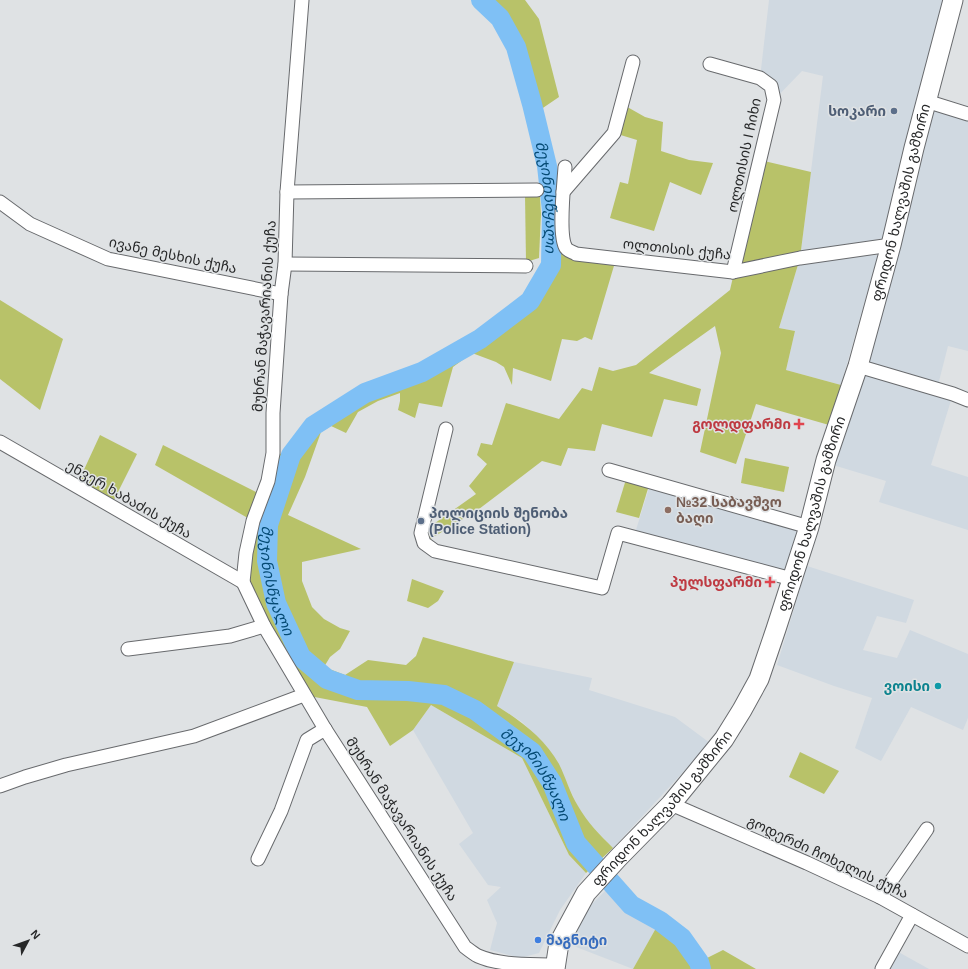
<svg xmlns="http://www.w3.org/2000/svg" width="968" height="969" viewBox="0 0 968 969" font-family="Arial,'Noto Sans Georgian',sans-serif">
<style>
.built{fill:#d0d9e1}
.green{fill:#b8c269}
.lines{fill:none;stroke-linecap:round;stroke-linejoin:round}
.river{stroke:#7fc0f5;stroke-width:20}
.minor-casing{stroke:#686a6d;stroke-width:15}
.highway-casing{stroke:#686a6d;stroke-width:21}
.minor{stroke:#fff;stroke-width:13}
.highway{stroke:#fff;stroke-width:19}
.service-dot{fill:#5c6f8a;stroke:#dfe2e4;stroke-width:1.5}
.health-dot{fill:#e0444e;stroke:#dfe2e4;stroke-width:1.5}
.education-dot{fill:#8d6e63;stroke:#dfe2e4;stroke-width:1.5}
.culture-dot{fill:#0f9aa8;stroke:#dfe2e4;stroke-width:1.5}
.shop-dot{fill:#3f7fe0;stroke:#dfe2e4;stroke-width:1.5}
.labels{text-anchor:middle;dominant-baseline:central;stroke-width:3;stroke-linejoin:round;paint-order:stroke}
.service-label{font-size:14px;font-weight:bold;fill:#4e5e75;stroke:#dfe2e4;text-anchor:end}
.street-label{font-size:14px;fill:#272829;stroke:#dfe2e4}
.health-label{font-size:14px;font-weight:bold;fill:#be3a42;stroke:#dfe2e4;text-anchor:end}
.education-label{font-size:14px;font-weight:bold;fill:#785e54;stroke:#dfe2e4;text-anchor:start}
.culture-label{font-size:14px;font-weight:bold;fill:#0d838f;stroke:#dfe2e4;text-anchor:end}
.shop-label{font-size:14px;font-weight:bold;fill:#366cbe;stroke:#dfe2e4;text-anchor:start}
.water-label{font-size:15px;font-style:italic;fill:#054a74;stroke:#dfe2e4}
</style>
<rect width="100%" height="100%" fill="#dfe2e4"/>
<g class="built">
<path d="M769,0h177l-63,238 -80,20 75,-3 -37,130 -55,-15 9,-39 -16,-3 21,-70 23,-182 -21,-5 -28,29 -14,-22z"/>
<path d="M930,106l38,11v234l-20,-5 -11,43 16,5 -22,71 37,12v53l-89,-28 7,-21 -53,-16 35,-100 25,-97z"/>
<path d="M649,488l152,39 -18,46 -148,-40z"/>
<path d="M807,566l107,34 -8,23 -29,-7 -14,34 34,8 13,-28 58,24v64l-5,12 -52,-23 -30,54 -26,-13 17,-50 -38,-12 -57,-21z"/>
<path d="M514,662l78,16 -3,12 86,27 35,26 -97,105 -26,-27 -10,-16 -19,-41 -15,-21 -21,-21 -25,-16z"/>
<path d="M431,705l91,53 47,97 17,18 -26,37 -21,43 -19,5 -30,-8 7,-27 -10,-23 14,-13 -13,-2 -29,-41 14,-11 -60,-103z"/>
<path d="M612,884l19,21 29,16 -27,48 -62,-24 15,-35z"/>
<path d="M893,949l36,20h-47z"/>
</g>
<g class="green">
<path d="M481,0h44l14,19 20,78 -25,17 -18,-67 -16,-29z"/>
<path d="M622,104l23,13 18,5 -2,29 28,9 24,3 -12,32 -31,-13 -16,49 -44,-13 10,-36 8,2 9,-44 -23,-7z"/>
<path d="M760,160l51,12 -11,86 -21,70 16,3 -9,39 55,15 -12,40 -73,-21 -20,60 -36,-12 21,-99 -6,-27 -66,47 52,16 -4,17 -33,-7 -12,38 -50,-13 -7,27 -27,-3 -7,18 -19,-5 -63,48 -55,34 -3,-10 55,-39 -7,-8 18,-22 -10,-9 4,-12 11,2 14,-42 53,16 23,-31 10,3 7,-24 14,4 23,-6 94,-75z"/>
<path d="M525,195l15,2 1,17 -2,44 -13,4z"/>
<path d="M551,245l65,14 -24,81 -7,-3 -8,4 -15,-2 -11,42 -38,-13 -1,17 -8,-18 -8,-5 -24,-9 -19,14 -11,40 -23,-4 -4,15 -17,-8 2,-9v-8l-22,8 -20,11 -12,21 -15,-7 -10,6 -16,45 -17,38 73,34 -59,13v19l10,26 12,12 16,9 10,3 -10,18 -10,8 -6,10 21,8 23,-15 38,5 10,-9 7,-19 91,25 -17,44c24,15 48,33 62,58 7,14 11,29 19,42 9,16 22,29 35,42l-27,25 -17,-18 -47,-97 -91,-53 -18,25 -23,16 -23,-39 -63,-12 -61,-113 10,-61 -98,-56 8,-20 99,50 11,-42 18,2 22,-29 52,-33 57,-21 58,-33 50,-38 21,-36z"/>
<path d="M0,300l63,39 -23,71 -40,-31z"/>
<path d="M100,435l37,19 -26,52 -35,-19z"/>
<path d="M745,458l44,9 -5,25 -43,-9z"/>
<path d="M627,476l23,6 -11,36 -23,-6z"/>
<path d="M412,579l32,12 -6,10 -10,7 -21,-7z"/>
<path d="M800,752l39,19 -15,23 -35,-17z"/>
<path d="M660,921l22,17 17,24 24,-12 33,19h-123z"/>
</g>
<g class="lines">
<path class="river" id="s1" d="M481,0l19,18 16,29 16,57 15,62 5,45 -1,54 -21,36 -50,38 -58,33 -57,21 -52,33 -22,29 -23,70 -1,36 9,42 25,54 26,22 31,11 50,1 36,4 31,15 57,42 20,31 24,60 55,62 29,16 22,17 17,24 2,7"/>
<g class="minor-casing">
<g id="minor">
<path d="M302,0l-15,192 -2,72 -4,30 -8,119v40l-5,28 -15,40 -7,32 -3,29 21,44 61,103 140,218c4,3 9,7 13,9 23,10 52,8 77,9"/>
<path d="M710,64l50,14 11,8 3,14 -41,172"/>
<path d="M926,101l42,13"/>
<path d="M565,167c-1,16 -7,69 1,81 2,3 7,4 10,6l157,18 67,-14 91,-13"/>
<path d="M287,192l250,-2"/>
<path d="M563,192l51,-59 19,-71"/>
<path d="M0,202l30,22 78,35 173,35"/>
<path d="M285,264l241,2"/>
<path d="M858,366l95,28 15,6"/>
<path d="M446,429l-25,104 3,10 11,8 167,37 16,-55 174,46"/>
<path d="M0,442l243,140"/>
<path d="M609,470l200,57"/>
<path d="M128,649l102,-13 34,-10"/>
<path d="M0,786l25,-9 41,-12 128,-29 110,-41"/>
<path d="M671,804l136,59 73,34 88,49"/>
<path d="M258,859l23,-48 26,-71 18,-11"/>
<path d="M880,897l47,-68"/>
<path d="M882,969l30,-54"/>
</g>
</g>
<g class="highway-casing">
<g id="highway">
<path id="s2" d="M555,969l4,-26 27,-50 32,-35 53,-54 53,-65 18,-29 17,-31 17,-50 33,-102 17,-67 32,-94 33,-121 23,-97 39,-148"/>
</g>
</g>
<use href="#minor" class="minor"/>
<use href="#highway" class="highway"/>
</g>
<g class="service-dot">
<circle cx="894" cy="111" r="4"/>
<circle cx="421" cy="521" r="4"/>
</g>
<g class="health-dot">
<path d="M797 418h4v4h4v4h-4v4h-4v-4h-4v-4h4z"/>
<path d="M768 576h4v4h4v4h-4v4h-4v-4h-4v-4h4z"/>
</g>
<circle class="education-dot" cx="668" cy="510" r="4"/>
<circle class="culture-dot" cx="938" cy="686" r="4"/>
<circle class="shop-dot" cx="538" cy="940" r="4"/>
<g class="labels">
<g class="service-label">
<text x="886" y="111">სოკარი</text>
<text x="429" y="513" text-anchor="start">პოლიციის შენობა<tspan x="429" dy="16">(Police Station)</tspan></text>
</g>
<g class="street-label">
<text transform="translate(744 155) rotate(-78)">ოლთისის I ჩიხი</text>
<text stroke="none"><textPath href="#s2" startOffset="857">ფრიდონ ხალვაშის გამზირი</textPath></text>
<text transform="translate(677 249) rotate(6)">ოლთისის ქუჩა</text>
<text transform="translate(173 255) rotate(12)">ივანე მესხის ქუჩა</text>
<text transform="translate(264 316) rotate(-86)">მუხრან მაჭავარიანის ქუჩა</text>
<text transform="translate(129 499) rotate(30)">ენვერ ხაბაძის ქუჩა</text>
<text stroke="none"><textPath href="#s2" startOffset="533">ფრიდონ ხალვაშის გამზირი</textPath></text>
<text stroke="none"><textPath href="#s2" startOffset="197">ფრიდონ ხალვაშის გამზირი</textPath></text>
<text transform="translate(402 819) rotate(57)">მუხრან მაჭავარიანის ქუჩა</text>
<text transform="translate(828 857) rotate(25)">გოდერძი ჩოხელის ქუჩა</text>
</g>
<g class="health-label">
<text x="791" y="424">გოლდფარმი</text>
<text x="762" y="582">პულსფარმი</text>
</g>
<g class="education-label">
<text x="676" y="502">№32 საბავშვო<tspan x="676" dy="16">ბაღი</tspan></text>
</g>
<g class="culture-label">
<text x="930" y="686">ვოისი</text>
</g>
<g class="shop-label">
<text x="546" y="940">მაგნიტი</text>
</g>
<g class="water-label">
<text stroke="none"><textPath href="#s1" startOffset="213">მეჯინისწყალი</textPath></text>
<text stroke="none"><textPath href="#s1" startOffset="742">მეჯინისწყალი</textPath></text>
<text stroke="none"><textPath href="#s1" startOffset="1102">მეჯინისწყალი</textPath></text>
</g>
</g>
<g transform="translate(28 941) rotate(49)" stroke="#dfe2e4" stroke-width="3" paint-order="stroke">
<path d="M0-3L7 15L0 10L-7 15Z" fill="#272829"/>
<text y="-6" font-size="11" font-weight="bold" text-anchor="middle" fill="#272829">N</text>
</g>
</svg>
